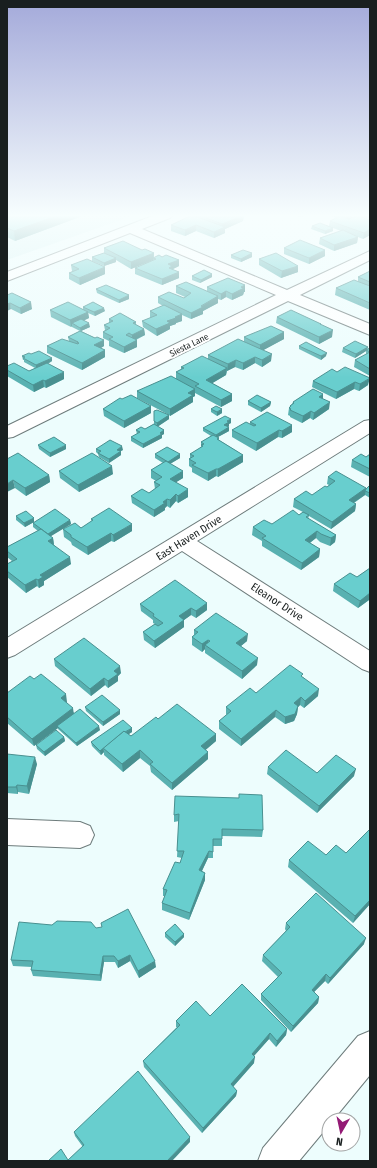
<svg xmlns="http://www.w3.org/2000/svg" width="377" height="1168" viewBox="0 0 377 1168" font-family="'Fira Sans Condensed',sans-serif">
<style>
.built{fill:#d9f3f3}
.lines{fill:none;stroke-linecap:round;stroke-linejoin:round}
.minor-casing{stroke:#6e7c7c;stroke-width:2}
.minor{fill:#fff;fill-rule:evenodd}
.wall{fill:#59b1b1}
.shaded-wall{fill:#499090}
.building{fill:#68cece;stroke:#499090}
.labels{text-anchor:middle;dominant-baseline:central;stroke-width:4;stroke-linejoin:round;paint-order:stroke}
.far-street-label{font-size:9px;fill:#191f1f;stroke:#fff}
.street-label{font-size:11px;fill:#191f1f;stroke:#fff}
</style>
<rect width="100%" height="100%" fill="#edfdfd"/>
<path class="built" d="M7,215h128l-128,45z"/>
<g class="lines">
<g class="minor-casing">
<g id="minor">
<path d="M155,215h17l-2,3 -28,11 145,61 83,-39v9l-70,35 70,29v11l-82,-34 -275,136 -6,1v-12l269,-131 -146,-62 -123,48v-9z"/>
<path d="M370,420v13l-173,108 173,110v21l-8,-3 -180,-118 -167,104 -8,3v-20l357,-217z"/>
<path d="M7,819l73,3 10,4 4,9 -4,9 -10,4 -73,-3z"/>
<path d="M370,1031v44l-37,45h-4v5l-30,36h-41l5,-13 95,-112z"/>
</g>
</g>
<use href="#minor" class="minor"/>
</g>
<g class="wall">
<path d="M7,215h78l-70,26 -8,-4z"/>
<path d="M196,215h48l-1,6 -18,8v4l-11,5 -18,-7 -11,5 -14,-5v-6l25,-8z"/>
<path d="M294,215h12l-6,2z"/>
<path d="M329,215h23v2l18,3v15l-7,4 -5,-2 -1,6 -23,8 -15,-7 1,-6 21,-7 -8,-3v3l-8,3 -14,-5 1,-3h17l1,-5 6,-3z"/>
<path d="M359,215h11v4z"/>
<path d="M104,248l38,2 12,3v5l8,-1 17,3v6l-6,3 6,9 -17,7 -27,-11v-6l18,-8 -22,9 -15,-9v2l-12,4 -12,-5v-4l12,-4z"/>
<path d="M284,248l41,2v6l-16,8 -25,-10z"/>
<path d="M231,255l21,2 -11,5 -10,-4z"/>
<path d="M259,259l39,13 -17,6 -22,-13z"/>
<path d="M71,265l34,9 -25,11 -11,-6v-6l4,-2h-1z"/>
<path d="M370,271v39l-35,-15 1,-7 22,-7v-4z"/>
<path d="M212,274v3l-12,6 -8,-3v-4z"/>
<path d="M176,286l31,5v-4l38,5h-1l-1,3 -11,5 -6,-3 -5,3 -3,-1v4l-15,8v3l-12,5 -9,-4v6l-6,2v1l-6,2v3l-13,7 -14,-9 -1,-6 8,-3v-7l13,-5 -5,-3v-6l26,1 1,-1 -9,-4z"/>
<path d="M96,289l33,10 -10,4 -22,-10z"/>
<path d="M7,295l25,14 -11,5 -10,-5z"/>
<path d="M83,307l22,4 -10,5 -7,-3 1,5 -5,2 6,7 -9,4 14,7 9,2v6l-3,2 4,2v7l-23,13 -35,-17v-7l22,-5 -1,-4 12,-6 -8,-4v-1l-1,1 -20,-10 -1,-7 33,-1z"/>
<path d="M277,317l44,8 11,12 -13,7 -43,-21z"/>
<path d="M109,319l27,3v3l8,4 1,6 -9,5h1v7l-13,6 -15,-7v-5l-6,-3v-6l2,-2 -1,-5 5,-2z"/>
<path d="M284,332v7l-21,11 8,11 -9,6 -7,-4 -12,7 -8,-3 -8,4 -1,4 -14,8 20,11v7l-11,6 -26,-14v-4v7l-2,1v5l-23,14 -1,-1v4l-12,8 7,3v4l-2,1v3l-19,10 -12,-7v-4l6,-3 -1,-4 9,-1 9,-5v-3l15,-6 -32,-17v-7l39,-12v-7l5,-3v-2l27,-8v-4l36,-13v-5z"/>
<path d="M299,346l27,10 -5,4 -22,-11z"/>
<path d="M368,347l-1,2 3,-1v28l-16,-9 1,-7 11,-5v-4l-11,7 -13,-6 1,-4z"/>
<path d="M31,354l21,7 -4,3 16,15 -18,9 -2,-1 -10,5 -27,-16v-10l22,5 6,-3 -11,-6v-2h-1l-1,-4z"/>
<path d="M337,372l31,13 -9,6 -5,-2 -18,10 -24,-12 1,-6z"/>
<path d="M323,394v5l6,10 -16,11 -3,-2 -8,5 -12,-6v-1l-2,-1 1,-7 1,-2 2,-2 1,-2z"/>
<path d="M122,399l29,7v7l-27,15 -20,-12 -1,-7z"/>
<path d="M248,401l23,1 -1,4 -9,6 -13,-7z"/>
<path d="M211,409l11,4 -5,3 -6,-4z"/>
<path d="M250,422l42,3v7l-10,6 -4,-1 -22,14 -24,-14v-7l18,-6z"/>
<path d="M231,423l-2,1v2h-2l2,5 -11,6 1,1v2l24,15v7l-25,15 -2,-1 -8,5 -16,-9v-4l-3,-2v-7l1,-1v-4l11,-6v-6l10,-6 -8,-5v-3z"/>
<path d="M38,445l28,4 -16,8 -11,-8z"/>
<path d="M96,449l27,1 -3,1 1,4 -12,8 -10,-6 -1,-3 -2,-2z"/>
<path d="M155,454h25v4l-10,6 13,14 -7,4 12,15 -10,6 -2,-2 -6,7 -3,-2 -2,2v2l-11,7 -22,-14 -1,-7 18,-3 6,-4 -1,-7 2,-1 -5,-3v-8l12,-7 -8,-5z"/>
<path d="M370,454v23l-19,-10 1,-7 14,-3z"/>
<path d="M7,459l42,16 1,7 -24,14 -11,-8z"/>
<path d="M59,471l54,3 -34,18 -19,-14z"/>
<path d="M328,477l38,12 4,-2v11l-5,-3 -11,8 2,1 -1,7 -24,18 -22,-13 -1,3 28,16 -1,7 -5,4 -10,-4 -4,-4 -6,5 10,6 -1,8 -18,13 -39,-24v-5l-10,-6 1,-8 19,-3 27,-9 4,-3 -10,-5 1,-8 18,-4 15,-8 2,-2 -2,-1z"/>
<path d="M16,516l18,2v4l-9,5 -9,-7z"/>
<path d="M91,519l41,12 -18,11 -3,-1 -23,14 -16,-10 -1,-3 -7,-5 -1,-8 18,-1 11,-6z"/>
<path d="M70,520l1,4 -21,12 3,2 1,7 17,19 -27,17v4l-5,3 -2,-2 -11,7 -19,-16v-13l5,-3 -5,-4v-10l31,-16 -5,-4v-4z"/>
<path d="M370,568v32h-1l-11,8 -25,-17 1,-7 23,-7z"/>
<path d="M207,603v7l-11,8 -5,-3 -7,5v7l-29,21 -11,-8 -1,-8 12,-8 -2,-1v-3l-12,-9 -1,-7z"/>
<path d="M194,630l53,11 -6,5 16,19 -15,14 -37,-26v-4l-3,3 -10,-7v-8l2,-2z"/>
<path d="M54,659l67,14 -3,3v5l-10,7 -3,-3 -14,11 -36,-30z"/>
<path d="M303,677l15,19 -14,12 -4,-3 -2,2 -1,7 -3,7 -9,3 -10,-7 -34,29 -22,-17v-8l8,-6 -1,-1v-7l30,-14z"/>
<path d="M34,679l32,15v8l8,11 26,17 -23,16 -19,-17v-1l-24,18 -27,-23v-30z"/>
<path d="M85,707l35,7 -17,12 -17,-15z"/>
<path d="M158,719l58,15v7l-11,9 3,2v7l-36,31 -21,-18 -1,-6 -10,-8 -17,14 -19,-17v-3l-3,3 -9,-9 -1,-4 41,-14v4l-4,2 3,2z"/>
<path d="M64,737l1,4 -20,15 -8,-7 -1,-4z"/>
<path d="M7,754l30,10 -8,30 -11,-2v2l-11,-1z"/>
<path d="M268,767l49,6 37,3 -37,37 -50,-39z"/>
<path d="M239,794l24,36 -1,7 -40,-1v10h-9v12h-5l-6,13 3,2v7l-16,40 -27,-10v-7l3,-7h-2v-7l17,-26 2,-5 -5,-1 2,-36 -5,1v-7l65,-17z"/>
<path d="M370,829v75l-17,19 -65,-56 1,-7 37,-5 20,-2z"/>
<path d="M286,923l78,21 -36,40 -3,-3 -11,11 5,5 -1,6 -27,29 -30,-32v-6l17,-17 -16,-16 1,-6 23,-24 -1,-2z"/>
<path d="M96,928l60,39 -17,11 -9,-17 -12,7 -3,-6h-11l-3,19 -68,-5 -2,-6 1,-3 -19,-1 -2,-6z"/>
<path d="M165,933l19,1v3l-9,9 -10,-9z"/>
<path d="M210,1016l77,13 -1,6 -10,12 -7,-8 -15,17v7l-21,24 4,4 -1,5 -34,37 -58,-66 -1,-6 34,-34h-1v-6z"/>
<path d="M74,1132l116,10 -122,18 15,-13 -8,-11z"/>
</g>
<g class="shaded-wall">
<path d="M59,215h26l-70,26 -1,-10z"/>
<path d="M244,215l-1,6 -18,8v4l-11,5v-6l8,-3v-5z"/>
<path d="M300,215h6l-6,2z"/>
<path d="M352,215v3l-8,3v-3z"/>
<path d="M196,225v6l-11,5v-6z"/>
<path d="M333,228v3l-8,3v-3z"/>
<path d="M370,229v6l-7,4 1,-6z"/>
<path d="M358,237l-1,6 -23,8v-6z"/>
<path d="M325,250v6l-16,8v-6z"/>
<path d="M154,253l-1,7 -22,9v-7z"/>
<path d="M252,253v4l-11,5v-3z"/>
<path d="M116,258v4l-12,4v-3z"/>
<path d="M179,260v6l-6,3v4l-5,-9z"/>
<path d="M298,266v6l-17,6 1,-7z"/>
<path d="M105,267v7l-25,11 -1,-7z"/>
<path d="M179,272v6l-17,7v-6z"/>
<path d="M212,274v3l-12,6 1,-3z"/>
<path d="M245,285v7h-1l-1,3 -11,5v-6l9,-7z"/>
<path d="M226,291v6l-5,3v-6z"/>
<path d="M129,295v4l-10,4v-3z"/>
<path d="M218,296v7l-15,8v3l-12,5v-6z"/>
<path d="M31,302l1,7 -11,5 -1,-6z"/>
<path d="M10,303l1,6 -4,2v-7z"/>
<path d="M104,308l1,3 -10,5 -1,-4z"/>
<path d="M88,312l1,6 -14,7 -3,-2v3l-1,1 -1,-7z"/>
<path d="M182,314v7l-6,2v1l-6,2v3l-13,7 -1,-7 11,-8z"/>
<path d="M89,323l1,4 -9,4 -1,-3z"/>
<path d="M144,329l1,6 -13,6v-6z"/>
<path d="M333,330l-1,7 -13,7v-7z"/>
<path d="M284,332v7l-24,13v-7z"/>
<path d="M104,340v6l-10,6v-7z"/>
<path d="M137,340v7l-13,6v-6z"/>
<path d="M368,347l-1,3h-1v1l-11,7 1,-4z"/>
<path d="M105,350v7l-23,13v-7z"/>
<path d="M327,353l-1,3 -5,4v-4z"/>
<path d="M272,354l-1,7 -9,6v-7z"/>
<path d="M255,357v6l-12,7v-7z"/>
<path d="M52,358v3l-16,8v-4z"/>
<path d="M236,360l-1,7 -8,4 1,-7z"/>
<path d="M227,368l-1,7 -20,12v-7z"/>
<path d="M64,372v7l-18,9 -1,-7z"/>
<path d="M370,378l-2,7 -9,6 1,-7z"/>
<path d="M43,380l1,7 -10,5 -1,-7z"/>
<path d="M355,382l-1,7 -18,10 1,-7z"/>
<path d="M195,389v7l-2,1v5l-23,14v-7l18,-16z"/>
<path d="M232,394v7l-11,6v-7z"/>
<path d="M323,394v7l-4,-4z"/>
<path d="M271,402l-1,4 -9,6v-4z"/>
<path d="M330,402l-1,7 -16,11 1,-7z"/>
<path d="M151,406v7l-27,15v-7z"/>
<path d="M222,409v4l-5,3v-4z"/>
<path d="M311,411l-1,7 -8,5 1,-7z"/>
<path d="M169,415v4l-12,8v-4z"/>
<path d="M231,419v4l-2,1v2l-5,2v-3l3,-4z"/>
<path d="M292,425v7l-10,6v-7z"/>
<path d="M229,427v4l-13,7v-3z"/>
<path d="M164,430v4l-2,1v3l-19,10v-4z"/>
<path d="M279,430l-1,7 -22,14 1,-8z"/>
<path d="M66,445v4l-16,8v-4z"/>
<path d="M122,446l1,4 -6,3v-3z"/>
<path d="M121,451v4l-12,8v-4z"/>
<path d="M180,454v4l-12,7v-3z"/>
<path d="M243,455v7l-25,15v-8z"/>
<path d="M112,466l1,8 -34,18 -1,-7z"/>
<path d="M216,469v7l-8,5v-8z"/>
<path d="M183,471v7l-13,8v-7z"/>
<path d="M49,475l1,7 -24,14 -1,-8z"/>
<path d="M13,480l2,8 -8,4v-8z"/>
<path d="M366,488l-1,7 -18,12 2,-7z"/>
<path d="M188,489v8l-10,6v-7z"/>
<path d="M176,494v7l-6,7v-8z"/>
<path d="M167,499v7l-2,2v2l-11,7v-7l9,-8z"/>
<path d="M356,504l-1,7 -24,18 1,-7z"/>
<path d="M34,518v4l-9,5 -1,-4z"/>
<path d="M70,520l1,4 -23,14v-4z"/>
<path d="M132,524v7l-18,11 -1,-7z"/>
<path d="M317,531l-1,7 -12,9 1,-7z"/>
<path d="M111,533v8l-23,14 -1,-8z"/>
<path d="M336,535l-1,7 -5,4 1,-8z"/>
<path d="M53,538l1,7 -6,-4z"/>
<path d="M320,549l-1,8 -18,13 1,-7z"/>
<path d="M70,557l1,7 -27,17v4l-5,3 -1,-8 2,-5z"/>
<path d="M36,579l1,7 -11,7 -1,-8z"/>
<path d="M370,593l-1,7 -11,8 2,-7z"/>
<path d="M207,603v7l-11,8v-7z"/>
<path d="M191,608v7l-7,5v7l-29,21 -1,-7 25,-25z"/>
<path d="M248,634l-1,7 -11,9v-7z"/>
<path d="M208,640v7l-3,-2v4l-3,3v-8z"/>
<path d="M258,658l-1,7 -15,14v-8z"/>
<path d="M120,666l1,7 -3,3v5l-10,7v-7l6,-10z"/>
<path d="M104,678l1,7 -14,11 -1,-7z"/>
<path d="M319,689l-1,7 -14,12 1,-7z"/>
<path d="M66,694l1,8 -5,3 -1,-7z"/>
<path d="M301,697l-1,8 -2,2 -1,7 -3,7 -9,3v-7l9,-14z"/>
<path d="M73,708l1,7 -17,11 1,2 -24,18 -2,-7z"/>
<path d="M120,710v4l-17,12v-4z"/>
<path d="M276,710l-1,7 -34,29v-7z"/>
<path d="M99,726l1,4 -23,16 -1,-3z"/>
<path d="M132,728v4l-26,18 -2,-2z"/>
<path d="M216,734v7l-15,13v-8z"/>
<path d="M64,737l1,4 -20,15 -1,-4z"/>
<path d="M103,748l1,4 -3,3 -1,-4z"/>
<path d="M140,750v8l-17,14 -1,-8z"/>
<path d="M208,752v7l-36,31v-7z"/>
<path d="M35,757l2,7 -8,30 -2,-8z"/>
<path d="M356,769l-2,7 -37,37 2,-7z"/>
<path d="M17,785l1,7v2l-2,-7z"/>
<path d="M209,851l-1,7 -9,19v-7z"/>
<path d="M205,873v7l-16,40 1,-7z"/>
<path d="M370,900v4l-17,19 2,-7z"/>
<path d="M184,934v3l-9,9v-4z"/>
<path d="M366,938l-2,6 -36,40 2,-6z"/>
<path d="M130,955v6l-12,7v-7z"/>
<path d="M103,956l1,6 -3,19 -1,-6z"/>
<path d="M155,961l1,6 -17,11 -1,-7z"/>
<path d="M326,974l-1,7 -15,15 2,-6z"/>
<path d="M319,997l-1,6 -27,29 2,-6z"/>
<path d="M287,1029l-1,6 -10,12 1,-6z"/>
<path d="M270,1033l-1,6 -18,20 1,-5z"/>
<path d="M255,1057l-1,6 -24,27 1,-6z"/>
<path d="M237,1091l-1,5 -34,37 1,-5z"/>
<path d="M190,1137v5l-18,19h-5z"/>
</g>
<g class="building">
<path d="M7,215h52l-45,16 -7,-3z"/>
<path d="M192,215l33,12 -11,5 -18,-7 -11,5 -14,-5z"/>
<path d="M198,215h46l-22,9z"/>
<path d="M337,215h15l-7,3z"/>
<path d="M357,215l13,5v9l-6,4 -34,-12 10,-5 9,3z"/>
<path d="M320,223l13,5 -8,3 -13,-5z"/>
<path d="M343,230l15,7 -24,8 -14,-7z"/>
<path d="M300,240l25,10 -16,8 -25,-10z"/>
<path d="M123,241l19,9 3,-1 9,4 -23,9 -27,-14z"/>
<path d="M243,250l9,3 -11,6 -10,-4z"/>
<path d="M104,253l12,5 -12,5 -12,-6z"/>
<path d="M276,253l22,13 -16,5 -23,-12z"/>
<path d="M159,255l3,2 4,-2 13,5 -11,4 4,2 -3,2 10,4 -17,7 -27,-11 21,-9 -3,-1z"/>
<path d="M87,259l18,8 -26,11 -10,-5 10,-4 -8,-4z"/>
<path d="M204,270l8,4 -11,6 -9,-4z"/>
<path d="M370,271v11l-12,-5z"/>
<path d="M228,278l17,7 -4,2 3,1 -12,6 -6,-3 -5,3 -14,-7z"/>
<path d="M354,280l16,6v17l-34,-15z"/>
<path d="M186,282l32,14 -17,10 2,1 -12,6 -33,-16 11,-5 15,6 7,-5 -15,-7z"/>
<path d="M106,285l23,10 -10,5 -23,-11z"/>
<path d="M12,293l19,9 -11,6 -10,-5 -3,1v-9z"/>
<path d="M68,302l20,10 -18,8 -20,-10z"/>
<path d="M93,302l11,6 -10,4 -11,-5z"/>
<path d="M164,305l18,9 -7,3 1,1 -9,3 3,2 -14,6 -14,-8 15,-6 -7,-4z"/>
<path d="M291,310l30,14h-1l13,6 -14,7 -42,-20z"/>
<path d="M120,313l16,9 -3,1 11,6 -12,6 -3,-2 -3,2 11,5 -13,7 -15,-8 4,-2 -10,-5 7,-4 -6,-3 9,-4 -4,-2z"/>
<path d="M81,319l8,4 -9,5 -8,-5z"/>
<path d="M271,326l13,6 -24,13 -16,-8z"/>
<path d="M80,331l15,7 2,-1 7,3 -10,5 11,5 -23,13 -35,-17 15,-7 16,5 1,-1 -2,-1h1l-10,-5z"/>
<path d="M238,339l34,15 -10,6 -7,-3 -12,6 -7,-3 -8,4 -20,-9z"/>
<path d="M355,341l13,6 -12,7 -13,-6z"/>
<path d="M306,342l21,11 -6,3 -22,-10z"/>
<path d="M370,348v4l-4,-2z"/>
<path d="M39,351l13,7 -16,7 -13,-7 2,-1 -3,-1 7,-3 2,1z"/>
<path d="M370,352v17l-15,-9z"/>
<path d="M202,356l25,12 -21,12 26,14 -11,6 -26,-14 4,-2 -23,-12 8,-4 -3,-1z"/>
<path d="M14,363l15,8 18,-8 17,9 -19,9 -2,-1 -10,5 -26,-15v-4z"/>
<path d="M345,367l25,11 -10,6 -5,-2 -18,10 -24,-11 19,-12 5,3z"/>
<path d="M171,376l24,13 -7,4 5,2 -23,14 -33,-18z"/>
<path d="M313,389l10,5 -4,3 11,5 -16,11 -3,-2 -8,5 -13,-6 1,-1 -2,-1 2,-2h-1l4,-3 -1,-1z"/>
<path d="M131,395l20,11 -27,15 -21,-12 17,-11 2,1z"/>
<path d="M257,395l14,7 -10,6 -13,-7z"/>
<path d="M216,406l6,3 -5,3 -6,-3z"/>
<path d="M157,410l12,5 -12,8 -3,-2v-10z"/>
<path d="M267,412l25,13 -10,6 -3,-1 -22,13 -25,-13 14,-8 8,4 2,-1 -6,-3z"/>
<path d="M225,416l6,3 -4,2 2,1 -5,3 5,2 -13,8 -13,-7z"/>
<path d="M154,424l10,6 -4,3 2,1 -19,10 -12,-7 9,-5 -4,-2 5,-3 4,2z"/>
<path d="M213,435l6,3 -2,1 26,16 -25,14h-2l-8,4 -16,-8 4,-2 -7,-4 5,-3 -4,-2 13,-8 -2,-1 3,-1 -3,-2z"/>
<path d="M54,437l12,8 -16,8 -12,-8z"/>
<path d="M110,440l12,6 -5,4 4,1 -12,8 -11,-6 3,-2 -5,-2z"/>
<path d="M167,447l13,7 -12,8 -13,-8z"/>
<path d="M18,453l31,22 -24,13 -12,-8 -6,4v-25z"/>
<path d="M92,453l20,13 -34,19 -19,-14z"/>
<path d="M361,454l5,3 4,-3v15l-18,-9z"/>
<path d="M166,461l17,10 -13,8 18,10 -10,7 -2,-2 -6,6 -3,-1 -4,3 2,1 -11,7 -23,-14 11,-7 7,4 11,-8 -6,-3 8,-5 -11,-7z"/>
<path d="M336,471l30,17 -17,12 7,4 -24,18 -38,-23 12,-8 6,4 13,-9 2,1 8,-6 -7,-4z"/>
<path d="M369,486l1,1v6l-5,-2 1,-2z"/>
<path d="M109,508l23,16 -19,11 -2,-2 -24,14 -16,-10v-2l-8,-6 12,-6 6,5 12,-8 -2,-1z"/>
<path d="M55,509l15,11 -22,14 -15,-11z"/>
<path d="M293,510l6,5 4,-3 6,3 -3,2 30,18 -5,3 -10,-4 -4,-3 -12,9 15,9 -18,14 -40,-25 4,-2 -13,-9 11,-7 8,4z"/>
<path d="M26,511l8,7 -10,5 -8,-7z"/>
<path d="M41,529l12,9 -5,3 22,16 -30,18 3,2 -5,3 -2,-1 -11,6 -18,-14v-7l10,-5 -10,-8v-4z"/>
<path d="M370,568v25l-10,8 -26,-17 16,-11 7,4z"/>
<path d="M175,580l32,23 -11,8 -5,-3 -12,8 5,4 -30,21 -11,-9 12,-8 3,2 5,-3 -10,-7 1,-2 -14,-10z"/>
<path d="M216,613l32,21 -12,9 22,15 -16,13 -37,-26 5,-4 -2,-1 -6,4 -10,-7 6,-5 -4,-2z"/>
<path d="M84,638l36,28 -6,5 4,3 -10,7 -4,-3 -14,11 -36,-30z"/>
<path d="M290,665l13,9 -2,2 18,13 -14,12 -4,-4 -7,6 4,3 -3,8 -10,3 -9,-7 -35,29 -22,-18 12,-10 -5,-4 24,-19 6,5z"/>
<path d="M41,674l25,20 -5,4 12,10 -41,31 -25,-22v-24l23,-17 4,3z"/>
<path d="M102,695l18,15 -17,12 -18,-15z"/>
<path d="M177,704l39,30 -15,12 7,6 -36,31 -22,-19 3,-2 -13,-12 -18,14 -19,-16 21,-17 7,5 25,-19 2,2z"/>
<path d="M80,709l19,17 -23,17 -19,-17z"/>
<path d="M123,720l9,8 -7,4 -1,-1 -24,20 -9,-9z"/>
<path d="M56,730l8,7 -20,15 -8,-7z"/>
<path d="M286,750l31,23 19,-18 20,14 -37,37 -51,-39z"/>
<path d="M7,754l28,3 -8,29 -10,-1 -1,2h-9z"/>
<path d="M239,794l23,1 1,35 -41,-1v10h-9v13l-4,-1 -10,19 6,3 -15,40 -28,-10 5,-13 -4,-1 12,-27 5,1 4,-12h-7l2,-37 -5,1 1,-19 64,2z"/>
<path d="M370,829v71l-15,16 -66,-56 19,-19 18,14 10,-10 10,8z"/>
<path d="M316,893l50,45 -36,40 -4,-4 -14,16 7,7 -26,29 -32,-32 21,-21 -19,-18 27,-28 -4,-4z"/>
<path d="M128,909l27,52 -17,10 -8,-16 -12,6 -4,-5h-11l-3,19 -69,-5 2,-9 -22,-1 8,-38 33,3 5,-4 34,1 5,6 6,-1 -1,-4z"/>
<path d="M175,924l9,10 -9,8 -10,-9z"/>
<path d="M242,984l45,45 -10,12 -7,-8 -18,21 3,3 -24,27 6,7 -34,37 -60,-67 37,-36 -4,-4 20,-20 14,15z"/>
<path d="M138,1071l52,66 -23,24h-119l13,-12 7,11 16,-15 -10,-13z"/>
</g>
<linearGradient id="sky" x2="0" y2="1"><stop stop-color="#a4aada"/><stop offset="0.57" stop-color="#f7fefe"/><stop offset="1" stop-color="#f7fefe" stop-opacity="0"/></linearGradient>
<rect width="377" height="378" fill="url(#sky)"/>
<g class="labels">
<g class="far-street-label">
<text transform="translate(189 345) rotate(-26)">Siesta Lane</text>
</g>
<g class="street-label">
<text transform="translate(189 538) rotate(-32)">East Haven Drive</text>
<text transform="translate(277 602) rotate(33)">Eleanor Drive</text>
</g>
</g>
<rect width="377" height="1168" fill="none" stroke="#191f1f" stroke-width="16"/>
<g transform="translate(341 1132) rotate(189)"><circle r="19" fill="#ffffff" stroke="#a3a5a5"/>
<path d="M0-3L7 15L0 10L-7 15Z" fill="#941a75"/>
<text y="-6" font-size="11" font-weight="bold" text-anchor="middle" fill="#191f1f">N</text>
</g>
</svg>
